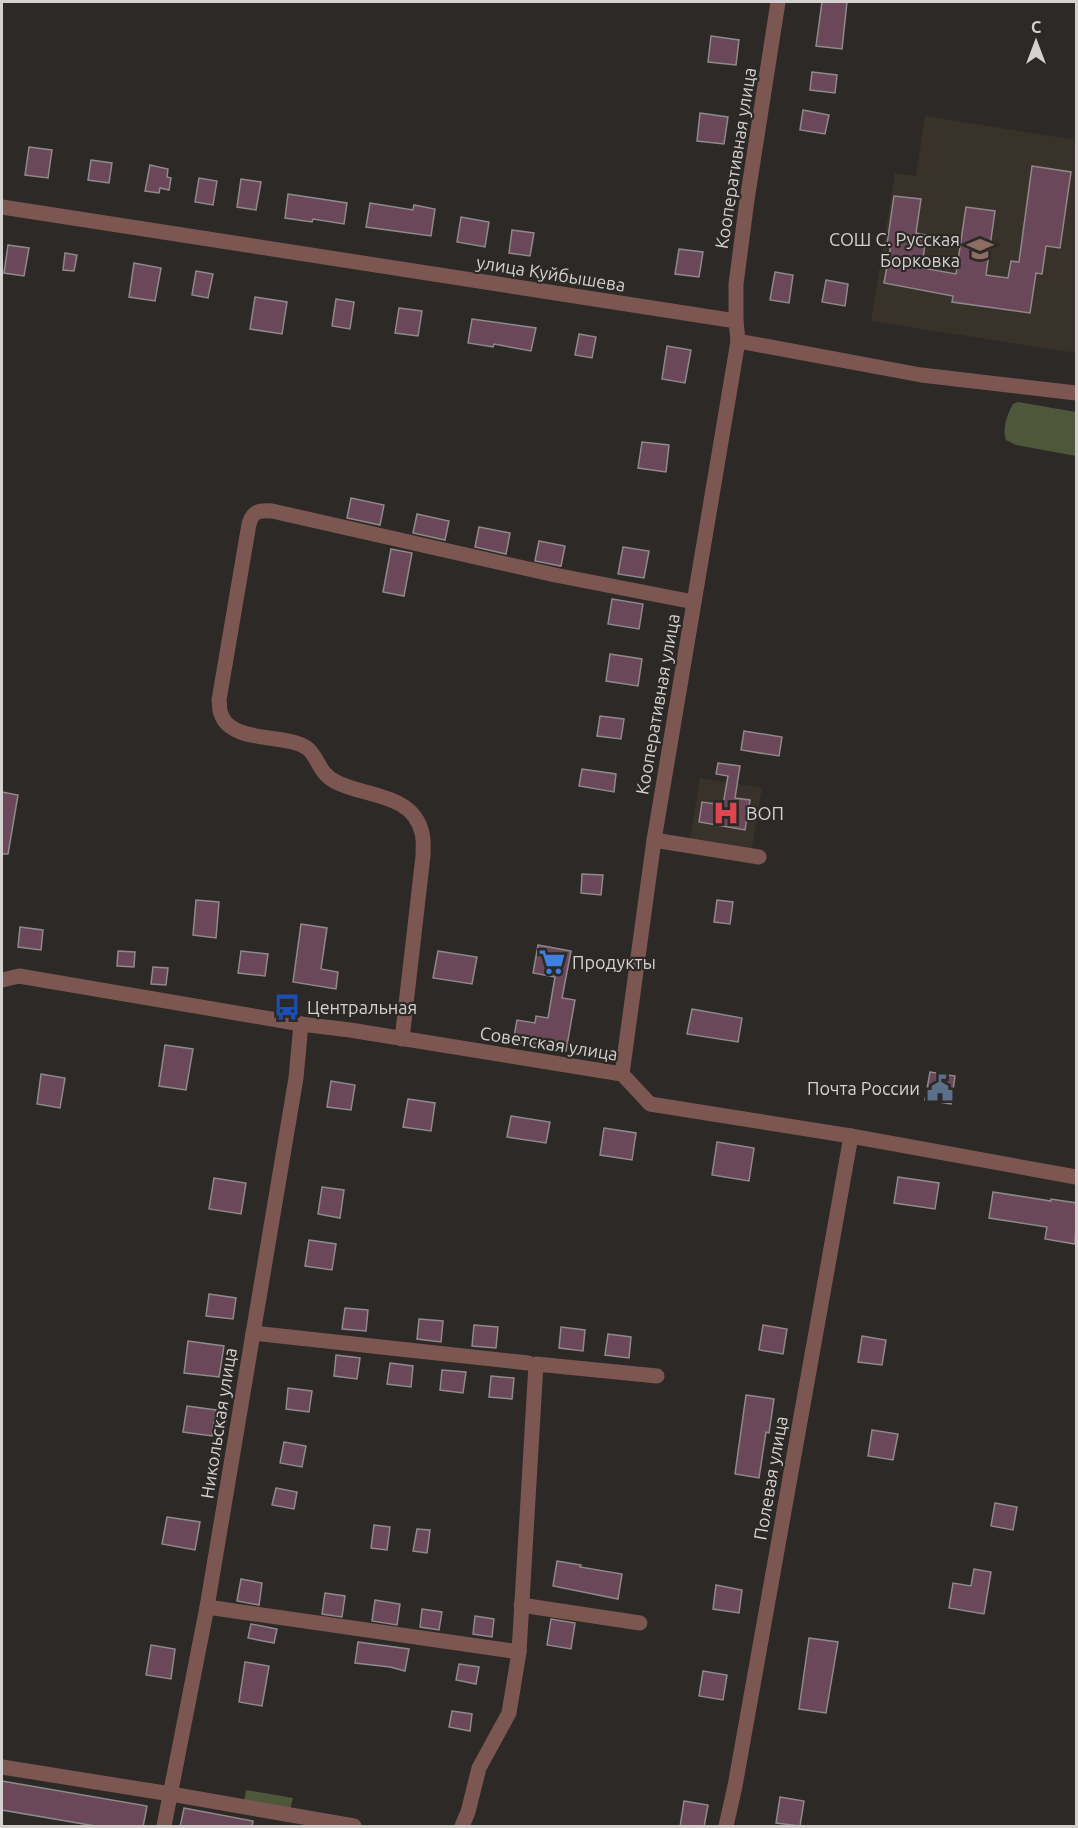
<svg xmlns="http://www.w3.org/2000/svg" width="1078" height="1828" viewBox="0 0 1078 1828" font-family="Ubuntu,sans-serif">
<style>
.built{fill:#39322a}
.green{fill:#4f573a}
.building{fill:#6b4859;stroke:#8e898b;stroke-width:1.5}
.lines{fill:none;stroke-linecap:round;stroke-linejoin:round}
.minor{stroke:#7c5650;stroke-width:15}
.labels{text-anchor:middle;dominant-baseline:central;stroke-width:4.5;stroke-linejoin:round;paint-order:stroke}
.street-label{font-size:18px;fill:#d4d2d0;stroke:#2c2926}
.poi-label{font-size:18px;fill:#d4d2d0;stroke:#2c2926;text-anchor:start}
</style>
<rect width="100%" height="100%" fill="#2c2926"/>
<g class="built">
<path d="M925,116l151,24v213l-205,-32 24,-148 21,3z"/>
<path d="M700,778l62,10 -10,60 -62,-10z"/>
</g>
<g class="green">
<path d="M1018,402l58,10v44l-60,-11 -10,-5c-4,-11 1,-26 7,-36z"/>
<path d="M246,1790l47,8 -3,12 -46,-8z"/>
</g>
<g class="building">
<path d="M822,2h25l-5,47 -26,-3z"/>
<path d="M711,36l28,4 -3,25 -28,-3z"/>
<path d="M812,72l25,3 -2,18 -25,-3z"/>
<path d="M803,110l26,5 -4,19 -25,-4z"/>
<path d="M700,113l28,4 -4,27 -27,-3z"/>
<path d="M29,147l23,3 -4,28 -23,-3z"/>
<path d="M91,160l21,3 -3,20 -21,-3z"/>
<path d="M150,165l18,4 -1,8 4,1 -2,12 -9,-2 -1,5 -14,-2z"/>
<path d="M1032,166l39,6 -11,76 -14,-2 -4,28 -6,-1 -6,40 -78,-11 1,-6 -69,-13 7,-39h-4l7,-48 27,3 -5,34 10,2 -4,33 34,6 10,-67 29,4 -9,64 22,3 3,-17 8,1z"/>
<path d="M199,178l18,3 -4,24 -18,-3z"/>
<path d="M241,179l20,3 -5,28 -19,-3z"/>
<path d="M288,194l59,9 -3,21 -31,-5 -1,3 -27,-4z"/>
<path d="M370,203l43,7 1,-5 21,4 -4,27 -65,-9z"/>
<path d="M461,217l28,5 -4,25 -28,-5z"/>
<path d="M512,230l22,3 -4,23 -21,-3z"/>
<path d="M8,245l21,3 -5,28 -20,-3z"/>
<path d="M679,249l24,3 -4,25 -24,-3z"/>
<path d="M65,253l12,2 -3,16 -11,-1z"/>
<path d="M134,263l27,5 -6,33 -26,-4z"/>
<path d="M196,271l17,3 -5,24 -16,-3z"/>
<path d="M775,272l18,3 -4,28 -19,-3z"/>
<path d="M826,280l22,4 -3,22 -23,-4z"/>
<path d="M255,297l32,5 -5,32 -32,-5z"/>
<path d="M336,299l18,3 -4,27 -18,-3z"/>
<path d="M399,308l23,3 -4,25 -23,-3z"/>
<path d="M472,319l64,9 -5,23 -37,-7 -1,3 -25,-4z"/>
<path d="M579,334l17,3 -4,21 -17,-3z"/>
<path d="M667,346l24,4 -6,33 -23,-4z"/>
<path d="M642,442l27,3 -3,27 -28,-4z"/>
<path d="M351,498l33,7 -4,20 -33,-7z"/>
<path d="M417,514l32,7 -4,19 -32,-7z"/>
<path d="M479,527l31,6 -4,21 -31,-7z"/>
<path d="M539,541l26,5 -4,20 -26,-5z"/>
<path d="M623,547l26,4 -5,27 -26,-4z"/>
<path d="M391,549l21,4 -8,43 -21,-4z"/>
<path d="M612,599l31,5 -4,25 -31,-5z"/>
<path d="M610,654l32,5 -4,27 -32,-5z"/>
<path d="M600,716l24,3 -3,20 -24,-3z"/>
<path d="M744,731l38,6 -3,19 -38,-6z"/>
<path d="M718,763l22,3 -5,32 15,2 -5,30 -46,-8 3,-20 21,3 5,-29 -12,-2z"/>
<path d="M582,769l34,5 -2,18 -35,-6z"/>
<path d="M2,792l16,3 -10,59h-6z"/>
<path d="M582,874l21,1 -2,20 -20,-2z"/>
<path d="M196,900l23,2 -3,36 -23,-3z"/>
<path d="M717,900l16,2 -3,22 -16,-2z"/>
<path d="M301,924l26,4 -6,41 17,3 -2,17 -43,-7z"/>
<path d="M20,927l23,3 -2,20 -23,-3z"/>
<path d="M538,945l33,6 -9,47 13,2 -9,51 -53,-9 4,-22 18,3 1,-7 12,2 7,-41 -22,-4z"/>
<path d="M118,951l17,1 -1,15 -17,-1z"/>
<path d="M241,951l27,3 -3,22 -27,-3z"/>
<path d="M438,951l39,6 -5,27 -39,-6z"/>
<path d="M153,967l15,1 -2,17 -15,-1z"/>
<path d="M692,1009l50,9 -4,24 -51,-8z"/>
<path d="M165,1045l28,4 -7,41 -27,-4z"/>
<path d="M930,1072l25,4 -4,28 -26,-4z"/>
<path d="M41,1074l24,4 -5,30 -23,-4z"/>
<path d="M331,1081l24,4 -4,25 -24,-3z"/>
<path d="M408,1099l27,4 -4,28 -28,-4z"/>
<path d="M511,1116l39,6 -4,21 -39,-6z"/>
<path d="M604,1128l32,5 -4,27 -32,-5z"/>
<path d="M717,1142l37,6 -5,33 -37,-6z"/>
<path d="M898,1177l41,6 -4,26 -41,-6z"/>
<path d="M214,1178l32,5 -5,31 -32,-5z"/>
<path d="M322,1187l22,3 -4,28 -22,-4z"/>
<path d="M993,1192l58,9v-2l26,4 -2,41 -30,-5 2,-12 -58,-9z"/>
<path d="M309,1240l27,4 -4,26 -27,-4z"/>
<path d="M209,1294l27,4 -3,21 -27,-3z"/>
<path d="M345,1308l23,2 -2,21 -24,-2z"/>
<path d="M419,1319l24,2 -2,21 -24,-3z"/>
<path d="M474,1325l24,2 -2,21 -24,-2z"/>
<path d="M763,1325l24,4 -4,25 -24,-4z"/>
<path d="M561,1327l24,3 -2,21 -24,-3z"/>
<path d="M608,1334l23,3 -2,21 -24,-3z"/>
<path d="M862,1336l24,4 -4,25 -24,-3z"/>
<path d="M188,1341l36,5 -5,31 -35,-4z"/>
<path d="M336,1355l24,3 -3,21 -23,-3z"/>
<path d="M390,1363l23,3 -2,21 -24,-3z"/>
<path d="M442,1370l24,2 -3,21 -23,-3z"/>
<path d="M491,1376l23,2 -2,21 -23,-2z"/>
<path d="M288,1388l24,3 -3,21 -23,-3z"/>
<path d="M746,1395l28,4 -5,34 -3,-1 -7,46 -24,-4z"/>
<path d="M187,1406l29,4 -4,26 -29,-4z"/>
<path d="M872,1430l26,4 -5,26 -25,-4z"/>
<path d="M284,1442l22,4 -4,21 -22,-4z"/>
<path d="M276,1488l21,4 -3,17 -22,-4z"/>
<path d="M995,1503l22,4 -4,23 -22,-4z"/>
<path d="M167,1517l33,5 -5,28 -33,-6z"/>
<path d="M374,1525l16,2 -3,23 -16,-2z"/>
<path d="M417,1529l13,1 -3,23 -14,-2z"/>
<path d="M557,1561l24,4 -1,2 42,7 -4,25 -65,-13z"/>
<path d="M974,1569l17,3 -7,42 -35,-6 4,-25 18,3z"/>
<path d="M241,1579l21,4 -3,22 -22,-4z"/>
<path d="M716,1585l26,5 -3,23 -26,-4z"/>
<path d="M325,1593l20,3 -3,21 -20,-3z"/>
<path d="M375,1600l25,4 -3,21 -25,-4z"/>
<path d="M422,1609l20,3 -3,18 -19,-3z"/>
<path d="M475,1616l19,3 -2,18 -19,-3z"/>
<path d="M551,1619l24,4 -4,26 -24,-4z"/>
<path d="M251,1624l26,5 -3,14 -26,-5z"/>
<path d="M809,1638l29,4 -12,71 -27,-4z"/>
<path d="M358,1642l51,7 -4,22 -15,-4 -35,-4z"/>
<path d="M151,1645l24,4 -4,30 -25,-4z"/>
<path d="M245,1662l24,4 -7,40 -23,-4z"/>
<path d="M459,1664l20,3 -3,17 -20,-4z"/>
<path d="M703,1671l24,4 -4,25 -24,-4z"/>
<path d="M452,1711l20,3 -2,17 -21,-4z"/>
<path d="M2,1781l145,25 -4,21h-42l-99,-17z"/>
<path d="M780,1797l24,4 -4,25 -24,-3z"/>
<path d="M684,1801l24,4 -4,22h-24z"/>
<path d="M184,1808l69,13 -1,6h-72z"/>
</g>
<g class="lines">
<g class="minor">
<path d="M2,207l734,114 2,20 183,34 155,18"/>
<path d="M736,321v-37l11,-84 31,-198"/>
<path d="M654,840l105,17"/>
<path d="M2,980l17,-4 282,48 49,6 272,44 28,30 201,32 225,41"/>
<path d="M402,1039l21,-183c0,-7 1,-16 -1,-23 -9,-40 -57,-36 -86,-51 -18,-9 -18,-26 -29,-34 -22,-15 -76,-4 -86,-34 -2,-4 -1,-9 -2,-14l30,-176c4,-13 10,-14 23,-13l283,64 139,27"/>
<path d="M622,1074l32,-234 84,-499"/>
<path d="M253,1333l275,30"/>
<path d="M521,1605l119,18"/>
<path d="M207,1607l312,45"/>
<path d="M2,1767l169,27 183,32"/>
<path d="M164,1826l43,-219 89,-529 5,-54"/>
<path d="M462,1826l6,-14 11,-44 30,-55 10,-61 17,-288 121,12"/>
<path d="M726,1826l9,-40 116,-650"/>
</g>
</g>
<defs>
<g id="school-bare" transform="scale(2.07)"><path d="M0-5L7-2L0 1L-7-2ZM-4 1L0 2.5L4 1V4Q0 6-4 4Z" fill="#8d6e63" stroke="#2c2926" stroke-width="2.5" paint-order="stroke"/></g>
<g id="hospital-bare" transform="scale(2.07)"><path d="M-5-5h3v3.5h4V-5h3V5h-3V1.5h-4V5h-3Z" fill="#e0444e" stroke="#2c2926" stroke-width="2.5" paint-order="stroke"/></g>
<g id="supermarket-bare" transform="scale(2.07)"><path d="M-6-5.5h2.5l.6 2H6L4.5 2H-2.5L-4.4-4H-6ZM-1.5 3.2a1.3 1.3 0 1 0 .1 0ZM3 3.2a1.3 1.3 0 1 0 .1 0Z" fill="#3f7fe0" stroke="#2c2926" stroke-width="2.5" paint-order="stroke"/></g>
<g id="bus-bare" transform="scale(2.07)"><path d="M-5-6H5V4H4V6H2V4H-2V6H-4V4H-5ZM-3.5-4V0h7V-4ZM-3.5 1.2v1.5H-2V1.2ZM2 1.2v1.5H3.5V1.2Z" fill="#1a4fb4" stroke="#2c2926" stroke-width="2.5" paint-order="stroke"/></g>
<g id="civic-bare" transform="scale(2.07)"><path d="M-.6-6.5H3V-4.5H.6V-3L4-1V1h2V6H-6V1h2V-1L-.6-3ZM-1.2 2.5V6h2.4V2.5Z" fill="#5c6f8a" stroke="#2c2926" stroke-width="2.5" paint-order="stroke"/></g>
</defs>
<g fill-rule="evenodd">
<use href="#school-bare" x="980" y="249"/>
<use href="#hospital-bare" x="726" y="813"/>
<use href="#supermarket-bare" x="552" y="962"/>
<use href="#bus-bare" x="287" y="1007"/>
<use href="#civic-bare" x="940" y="1088"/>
</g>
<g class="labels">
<g class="street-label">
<text transform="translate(735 158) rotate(-81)">Кооперативная улица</text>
<text transform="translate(551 273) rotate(9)">улица Куйбышева</text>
<text transform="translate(657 704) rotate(-80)">Кооперативная улица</text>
<text transform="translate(549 1043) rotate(9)">Советская улица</text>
<text transform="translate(218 1423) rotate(-81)">Никольская улица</text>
<text transform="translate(770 1478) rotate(-80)">Полевая улица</text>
</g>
<g class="poi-label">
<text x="960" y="239" text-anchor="end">СОШ С. Русская<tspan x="960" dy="21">Борковка</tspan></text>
<text x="746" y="813">ВОП</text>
<text x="572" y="962">Продукты</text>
<text x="307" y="1007">Центральная</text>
<text x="920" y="1088" text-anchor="end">Почта России</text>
</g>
</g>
<rect width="1078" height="1828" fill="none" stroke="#d4d2d0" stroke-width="6"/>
<g transform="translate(1036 42)" stroke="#2c2926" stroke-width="4.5" paint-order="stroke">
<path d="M0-4.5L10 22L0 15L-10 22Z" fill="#d4d2d0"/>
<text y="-9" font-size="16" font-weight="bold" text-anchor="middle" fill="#d4d2d0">С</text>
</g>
</svg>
